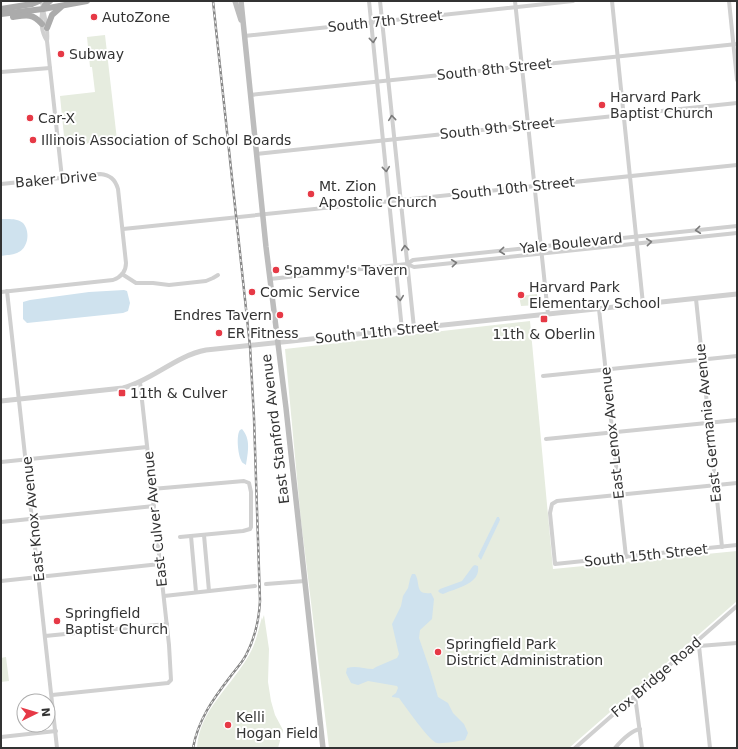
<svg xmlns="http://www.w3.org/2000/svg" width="738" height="749" viewBox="0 0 738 749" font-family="'DejaVu Sans',sans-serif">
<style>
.green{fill:#e6ecdf}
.water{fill:#cfe2ee}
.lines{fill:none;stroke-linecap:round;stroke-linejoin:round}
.minor{stroke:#d0d0d0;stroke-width:4}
.tertiary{stroke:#d0d0d0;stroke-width:5}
.secondary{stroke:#bdbdbd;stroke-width:5.5}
.primary{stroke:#ababab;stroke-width:6}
.rail-casing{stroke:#888;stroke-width:2.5}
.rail{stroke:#fff;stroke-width:1;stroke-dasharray:3;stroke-linecap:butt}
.oneway{stroke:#7a7a7a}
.poi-dot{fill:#e63946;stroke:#fff;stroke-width:1.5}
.labels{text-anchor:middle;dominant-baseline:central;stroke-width:4;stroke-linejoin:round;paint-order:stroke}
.poi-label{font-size:14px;fill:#333;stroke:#fff;text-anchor:start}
.street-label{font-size:14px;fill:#333;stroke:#fff}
</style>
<rect width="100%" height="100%" fill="#fff"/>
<g class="green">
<path d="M105,35l12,105 -52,6 -5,-50 35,-4 -3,-25h-2l-3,-30z"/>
<path d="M537,294l1,11 -17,1 -2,-10z"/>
<path d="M530,321l23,248 184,-18v50l-168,147h-240l-28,-227 -16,-172z"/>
<path d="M264,615l5,34 -1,33 3,19 4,14 8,15 -5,18h-81c2,-38 35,-62 52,-93 7,-12 9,-24 13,-38v3z"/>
<path d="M6,657l3,24 -8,1v-24z"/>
</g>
<g class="water">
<path d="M1,219c6,0 17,-1 22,4 8,9 5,26 -6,30 -5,2 -11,2 -16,3z"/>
<path d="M124,290l3,1 3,12 -2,8 -5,2 -96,10 -4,-4v-17l7,-2 59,-8z"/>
<path d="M242,429c9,10 6,23 4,36 -3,-2 -4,-2 -5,-5 -3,-6 -5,-25 -1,-30z"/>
<path d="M497,517h2l1,3 -19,40 -3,-4z"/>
<path d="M475,565l3,1c3,18 -22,22 -35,28l-3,-1 -2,-2 2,-2 22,-8 11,-15z"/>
<path d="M412,574h3c6,9 -1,21 16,19l3,6 -2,20 -12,11 -1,8 11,32 8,27 10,6 5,10 11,11 4,9 -3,7c-7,1 -23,4 -28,3 -7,-1 -32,-37 -38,-45l-7,-1v-1l4,-3 2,-5 -1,-2 -29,-5 -10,4 -7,-2 -5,-10 1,-5c9,-3 17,1 26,1l3,-2 21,-9 2,-4 -1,-4 -6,-26 9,-18 2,-10 5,-8 2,-9z"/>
</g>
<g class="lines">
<g class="minor">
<path d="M42,1c1,14 7,26 5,40l15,137"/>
<path d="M369,1l33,329"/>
<path d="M380,1l34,327"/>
<path d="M515,1l33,313"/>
<path d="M612,1l31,303"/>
<path d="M729,1l8,79"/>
<path d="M43,9c-3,10 -2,23 4,32"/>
<path d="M244,36l329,-35"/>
<path d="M1,72l49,-4"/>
<path d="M250,95l487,-51"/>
<path d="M256,154l481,-51"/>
<path d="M1,184l99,-10c10,1 15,5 18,15l8,74c0,9 -5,14 -13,17l-112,12"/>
<path d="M123,229l614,-64"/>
<path d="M407,264l7,3 323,-34"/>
<path d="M122,274l14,9h17l16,2 37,-4 7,-3 5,-3"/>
<path d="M270,279l137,-15 6,-4 28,-3 296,-31"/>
<path d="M7,291l50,457"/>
<path d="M696,299l26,248"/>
<path d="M599,309l27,248"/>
<path d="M543,376l194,-20"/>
<path d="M546,439l191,-19"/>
<path d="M1,462l146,-15"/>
<path d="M737,483l-180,18 -5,3 -2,9 5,51 182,-19"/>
<path d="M152,489l92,-8 5,2 2,9v35l-1,2 -7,2 -63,6"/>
<path d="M1,522l153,-16"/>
<path d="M204,535l5,56"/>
<path d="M191,536l5,56"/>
<path d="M1,581l159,-17"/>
<path d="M266,584l39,-3"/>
<path d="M164,596l91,-10"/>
<path d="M45,636l122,-12"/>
<path d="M696,641l3,5 11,102"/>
<path d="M699,646l38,-3"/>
<path d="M52,695l116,-12 3,-3 -2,-35 -29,-263"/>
<path d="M635,696l7,52"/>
<path d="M1,737l55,-6"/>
<path d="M575,748l162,-142"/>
<path d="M615,748c6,-7 15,-17 25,-19"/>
</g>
<path class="tertiary" d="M1,401l122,-13c30,-8 52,-32 83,-38l531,-56"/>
<g class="secondary">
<path d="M235,1l6,19"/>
<path d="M241,1l25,246 20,161 37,340"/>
</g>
<g class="primary">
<path d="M1,9l31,-5 7,-3"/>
<path d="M43,9l2,-4 5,-4"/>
<path d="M1,14l42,-5 44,-8"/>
<path d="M13,17c13,-2 19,-4 29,7"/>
<path d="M47,28l5,-13 9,-8"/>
</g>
<g class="rail-casing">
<path id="rail" d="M193,748c5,-28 20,-49 37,-71 5,-7 12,-14 16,-22 9,-17 13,-35 14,-54l-6,-183 -4,-72 -37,-345"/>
</g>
<use href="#rail" class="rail"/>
</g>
<defs><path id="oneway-chevron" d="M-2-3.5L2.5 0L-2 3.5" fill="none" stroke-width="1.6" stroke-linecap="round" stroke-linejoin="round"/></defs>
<g class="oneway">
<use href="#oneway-chevron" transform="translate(373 40) rotate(84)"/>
<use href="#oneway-chevron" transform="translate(392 118) rotate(-96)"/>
<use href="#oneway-chevron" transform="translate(386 169) rotate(84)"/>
<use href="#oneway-chevron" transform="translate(698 230) rotate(174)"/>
<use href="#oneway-chevron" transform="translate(649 242) rotate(-6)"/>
<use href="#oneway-chevron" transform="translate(405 248) rotate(-95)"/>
<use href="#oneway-chevron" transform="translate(502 251) rotate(174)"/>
<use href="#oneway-chevron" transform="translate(454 263) rotate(-6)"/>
<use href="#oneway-chevron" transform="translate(400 298) rotate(84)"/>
</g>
<g class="poi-dot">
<circle cx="94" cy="17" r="4"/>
<circle cx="61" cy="54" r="4"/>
<circle cx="602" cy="105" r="4"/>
<circle cx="30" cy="118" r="4"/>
<circle cx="33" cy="140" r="4"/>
<circle cx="311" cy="194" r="4"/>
<circle cx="276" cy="270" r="4"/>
<circle cx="252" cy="292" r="4"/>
<circle cx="521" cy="295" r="4"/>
<circle cx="280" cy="315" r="4"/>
<rect x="540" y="315" width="8" height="8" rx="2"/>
<circle cx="219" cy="333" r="4"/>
<rect x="118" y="389" width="8" height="8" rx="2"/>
<circle cx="57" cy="621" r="4"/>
<circle cx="438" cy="652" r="4"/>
<circle cx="228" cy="725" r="4"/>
</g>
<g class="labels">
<g class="poi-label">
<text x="102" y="17">AutoZone</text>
<text x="69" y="54">Subway</text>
<text x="610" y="97">Harvard Park<tspan x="610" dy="16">Baptist Church</tspan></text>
<text x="38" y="118">Car-X</text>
<text x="41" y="140">Illinois Association of School Boards</text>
<text x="319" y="186">Mt. Zion<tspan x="319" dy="16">Apostolic Church</tspan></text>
<text x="284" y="270">Spammy's Tavern</text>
<text x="529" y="287">Harvard Park<tspan x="529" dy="16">Elementary School</tspan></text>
<text x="260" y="292">Comic Service</text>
<text x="272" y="315" text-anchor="end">Endres Tavern</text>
<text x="227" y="333">ER Fitness</text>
<text x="544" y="334" text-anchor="middle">11th &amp; Oberlin</text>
<text x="130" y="393">11th &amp; Culver</text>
<text x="65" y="613">Springfield<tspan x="65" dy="16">Baptist Church</tspan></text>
<text x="446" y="644">Springfield Park<tspan x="446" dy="16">District Administration</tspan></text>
<text x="236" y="717">Kelli<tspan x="236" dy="16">Hogan Field</tspan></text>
</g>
<g class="street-label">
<text transform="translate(385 21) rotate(-6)">South 7th Street</text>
<text transform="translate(494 69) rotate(-6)">South 8th Street</text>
<text transform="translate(497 128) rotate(-6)">South 9th Street</text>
<text transform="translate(56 179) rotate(-5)">Baker Drive</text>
<text transform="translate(513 188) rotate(-6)">South 10th Street</text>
<text transform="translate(571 243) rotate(-6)">Yale Boulevard</text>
<text transform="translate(377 332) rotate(-6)">South 11th Street</text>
<text transform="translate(708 423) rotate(-96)">East Germania Avenue</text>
<text transform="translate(275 429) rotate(-97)">East Stanford Avenue</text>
<text transform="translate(612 433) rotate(-96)">East Lenox Avenue</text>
<text transform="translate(33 519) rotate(-96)">East Knox Avenue</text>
<text transform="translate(155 519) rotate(-96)">East Culver Avenue</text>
<text transform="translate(646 555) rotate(-6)">South 15th Street</text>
<text transform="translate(656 677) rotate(-41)">Fox Bridge Road</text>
</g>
</g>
<rect width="738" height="749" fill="none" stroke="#333333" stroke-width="4"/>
<g transform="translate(36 713) rotate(85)"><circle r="19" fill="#ffffff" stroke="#adadad"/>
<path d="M0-3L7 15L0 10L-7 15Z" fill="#e63946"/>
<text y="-6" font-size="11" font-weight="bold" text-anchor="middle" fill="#333333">N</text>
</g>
</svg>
